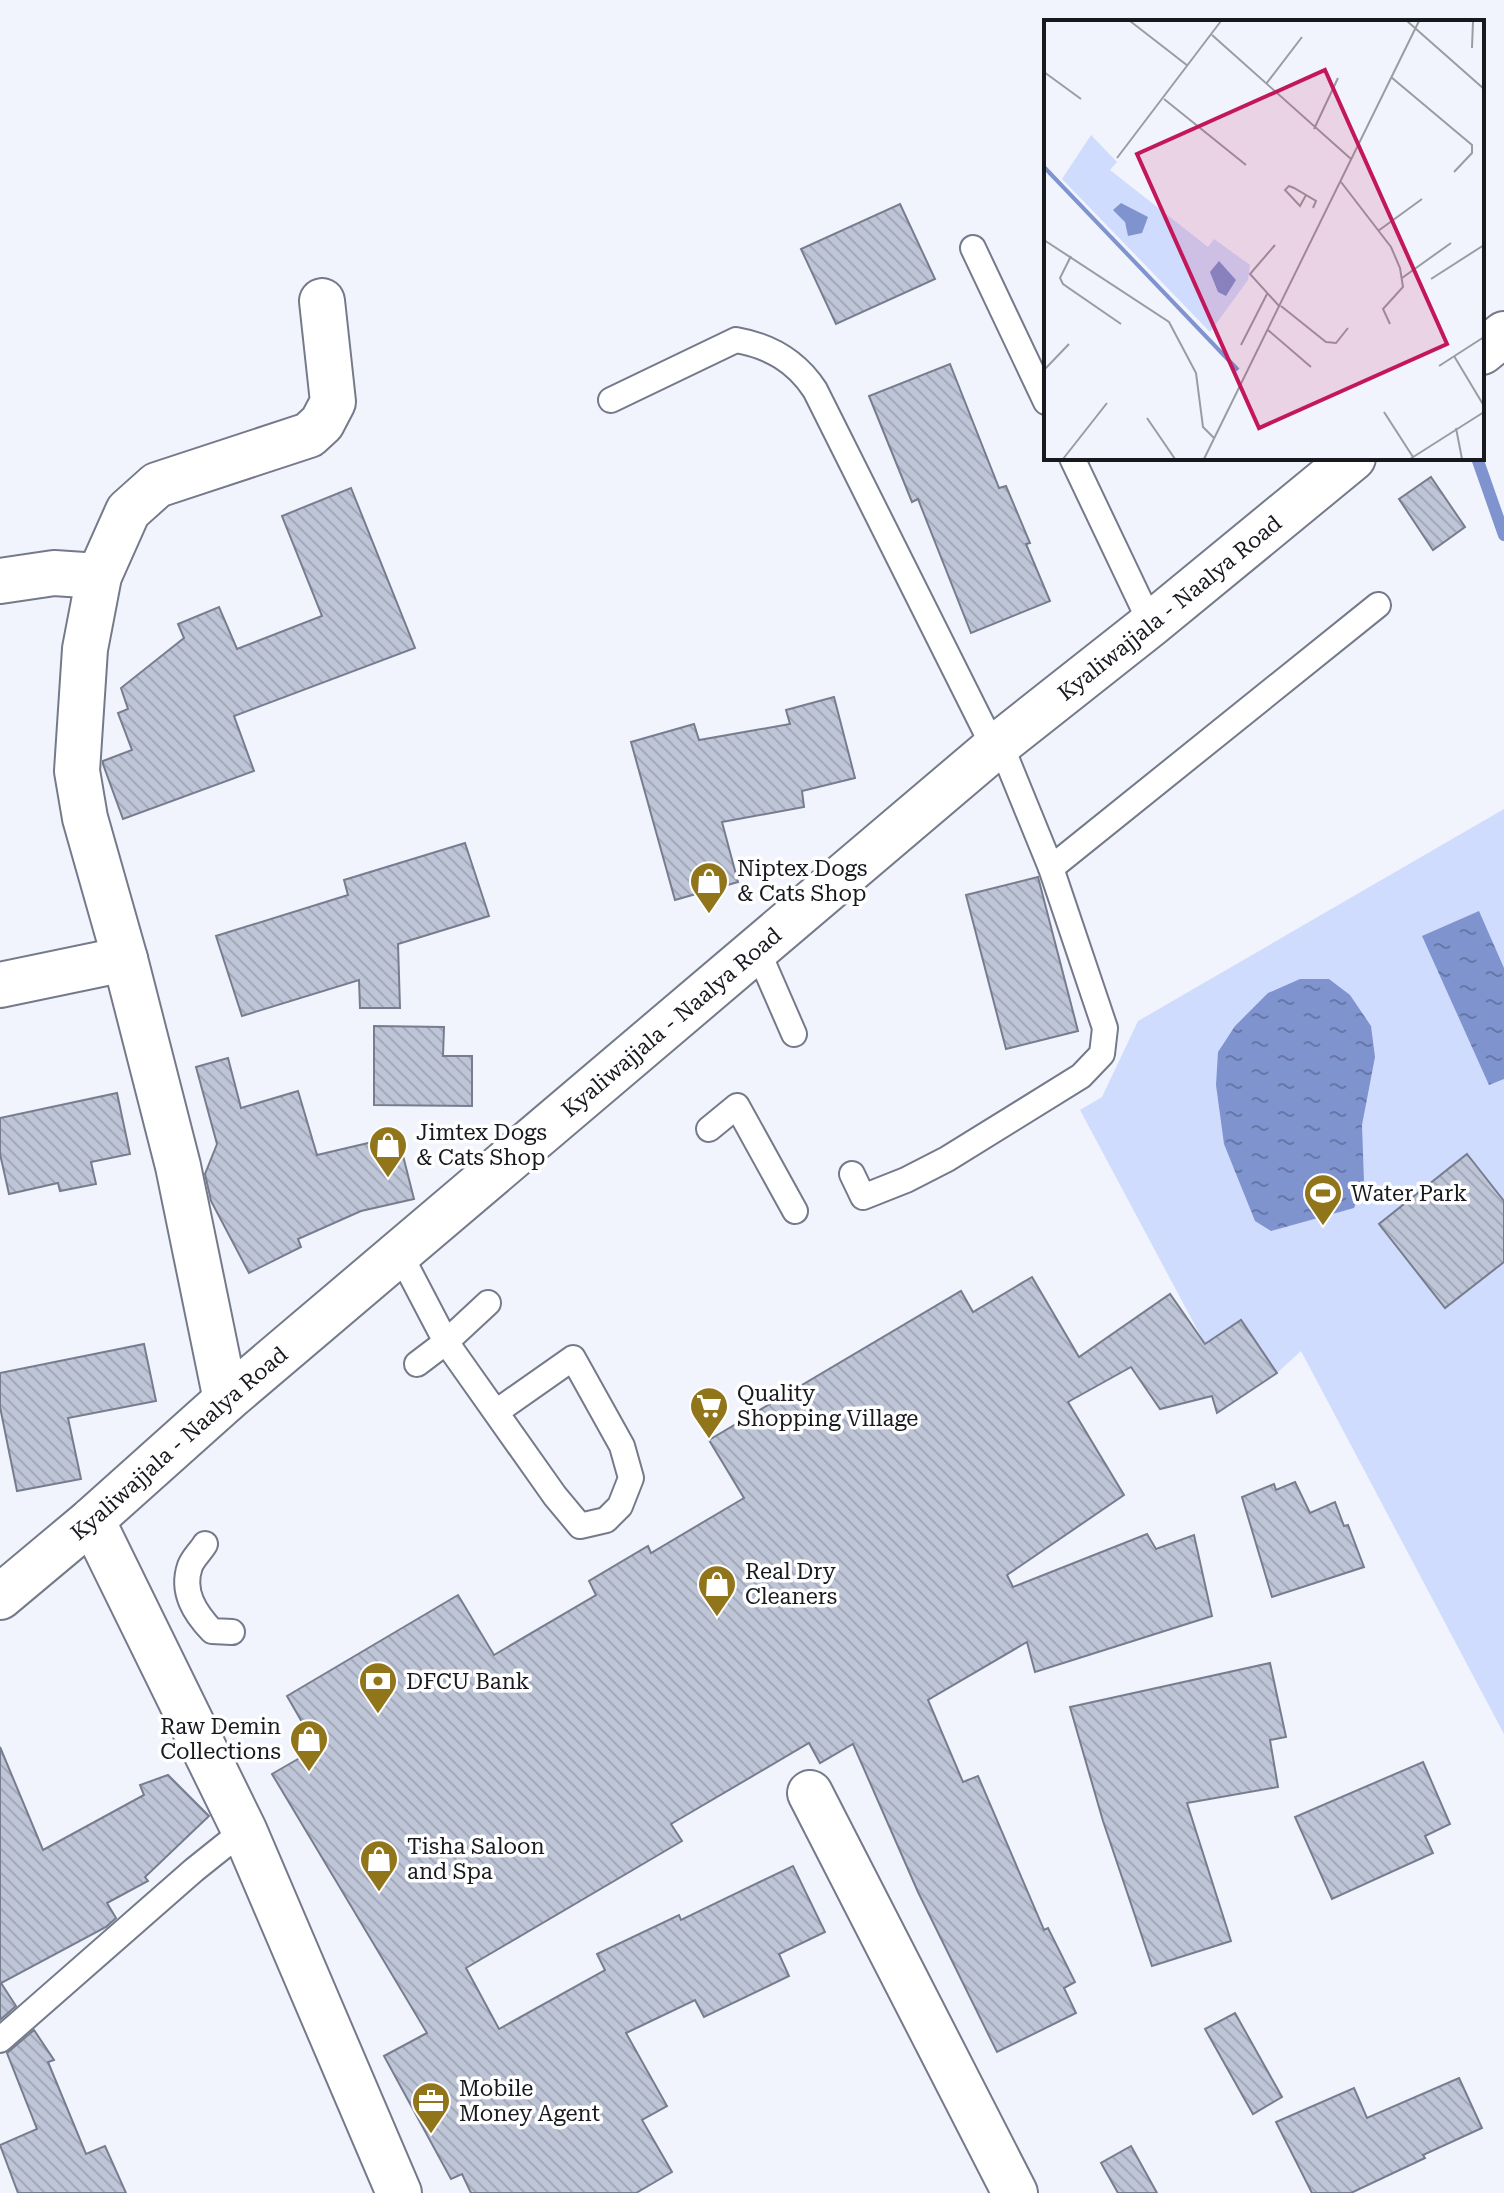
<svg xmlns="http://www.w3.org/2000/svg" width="1504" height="2193" viewBox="0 0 1504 2193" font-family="'Roboto Serif',serif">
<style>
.pitch{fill:#d0dcfd}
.water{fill:url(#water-ripples)}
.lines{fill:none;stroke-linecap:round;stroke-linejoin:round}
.stream{stroke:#7f93ce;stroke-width:12}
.building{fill:url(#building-back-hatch);stroke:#777d8e;stroke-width:2}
.service-casing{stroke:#747a8a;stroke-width:28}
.minor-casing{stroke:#747a8a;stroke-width:48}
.secondary-casing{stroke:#747a8a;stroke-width:48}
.service{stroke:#fff;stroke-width:24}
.minor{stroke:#fff;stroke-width:44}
.secondary{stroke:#fff;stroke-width:44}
.labels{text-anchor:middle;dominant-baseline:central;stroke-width:7;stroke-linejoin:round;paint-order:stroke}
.street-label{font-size:22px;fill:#17191f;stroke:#fff}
.poi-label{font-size:22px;fill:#17191f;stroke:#fff;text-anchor:start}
.inset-river{fill:none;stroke:#7f93ce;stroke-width:4}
.inset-road{fill:none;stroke:#9a9ca4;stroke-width:2}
.view{fill:#c2185b;fill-opacity:0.15;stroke:#c2185b;stroke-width:4}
.inset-edge{fill:none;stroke:#17191f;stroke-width:4}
</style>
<defs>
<pattern id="water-ripples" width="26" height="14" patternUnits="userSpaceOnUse" patternTransform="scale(2)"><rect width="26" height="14" fill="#7f93ce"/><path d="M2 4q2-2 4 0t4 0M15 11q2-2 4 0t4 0" fill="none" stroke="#6777a7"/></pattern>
<pattern id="building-back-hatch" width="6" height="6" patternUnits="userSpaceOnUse" patternTransform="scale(2)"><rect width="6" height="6" fill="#bec5d7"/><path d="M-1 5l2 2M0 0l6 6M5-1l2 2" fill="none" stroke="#a3a9b8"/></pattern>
</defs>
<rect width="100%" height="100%" fill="#f1f4fc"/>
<path class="pitch" d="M1504,809v925l-203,-383 -24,22 -36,24 -36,-53 -125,-234 22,-13 36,-76z"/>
<g class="water">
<path d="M1479,911l25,57v111l-15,6 -67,-149z"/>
<path d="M1300,979h29l21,16 21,31 4,31 -13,68 2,57 -10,26 -83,23 -16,-10 -31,-77 -8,-59 2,-33 17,-26 33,-33z"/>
</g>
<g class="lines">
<path class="stream" d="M1477,458l27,77"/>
</g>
<g class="building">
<path d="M900,204l35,75 -99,45 -35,-75z"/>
<path d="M950,364l49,124 7,-2 24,57 -4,1 24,57 -79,32 -53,-134 -6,3 -43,-106z"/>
<path d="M1431,477l34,50 -32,23 -34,-51z"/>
<path d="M351,488l64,160 -181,68 20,55 -131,48 -20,-55v-3l29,-11 -14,-37 10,-4 -7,-21 63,-50 -6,-14 41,-17 18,42 85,-33 -40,-100z"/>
<path d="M834,697l21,81 -53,13 2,16 -82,15 16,60 -63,18 -44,-158 63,-18 5,16 91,-16 -4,-14z"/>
<path d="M465,843l24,73 -91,28 2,64h-40l-1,-28 -117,36 -26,-80 132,-41 -4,-15z"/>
<path d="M1038,877l40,154 -72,18 -40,-154z"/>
<path d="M374,1026l70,1 -1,29h29v50l-98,-1z"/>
<path d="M228,1058l13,50 57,-17 19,64 81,-19 16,63 -53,12 -63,28 3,8 -52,26 -38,-72 -6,-27 12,-30 -21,-77z"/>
<path d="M117,1093l13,61 -39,8 5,22 -36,7 -2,-8 -49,11 -9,-40v-36z"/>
<path d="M1467,1154l37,47v61l-59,46 -66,-84z"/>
<path d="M1032,1277l47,80 91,-63 35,50 36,-24 36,53 -60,40 -5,-17 -52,13 -29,-42 -63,35 56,93 -117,80 6,12 134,-53 9,15 38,-14 18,81 -177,56 -8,-30 -99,58 35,82 15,-6 66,154 4,-2 27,54 -11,6 12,25 -79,39 -79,-160 -65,-148 -33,19 -11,-20 -138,81 11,17 -216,127 33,61 106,-59 -8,-16 82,-39 2,5 112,-54 32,66 -46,22 10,22 -85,41 -9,-17 -69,33 41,73 -25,14 30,52 -36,21h-165l-9,-19 -11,5 -67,-123 43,-23 -155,-259 45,-26 -30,-52 171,-101 36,60 102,-60 -7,-14 59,-35 3,7 93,-55 -35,-58 252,-149 12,21z"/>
<path d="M144,1344l12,57 -88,17 13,61 -64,12 -17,-84v-34z"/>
<path d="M1295,1482l15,31 25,-11 9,24 4,-1 16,42 -92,30 -30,-100 32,-13 2,6z"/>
<path d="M1270,1663l16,74 -16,3 8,47 -91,16 44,138 -79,25 -49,-145 -33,-114z"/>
<path d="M0,1747l43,103 101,-55 -4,-10 28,-10 41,41 -64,61 3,4 -41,22 9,15 -10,9 -105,56 15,23 -16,14z"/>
<path d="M1423,1762l27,62 -25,12 8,17 -101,46 -37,-82z"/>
<path d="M1235,2013l47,84 -29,17 -48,-85z"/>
<path d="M34,2030l20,30 -6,2 38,92 19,-8 21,47h-108l-18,-48 37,-16 -30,-76z"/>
<path d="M1459,2078l23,50 -59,27 2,3 -74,35h-39l-36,-71 78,-34 13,30z"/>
<path d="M1131,2146l26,47h-39l-17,-30z"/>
</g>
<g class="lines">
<g class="service-casing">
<g id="service">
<path d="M973,248l73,154"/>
<path d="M611,400l125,-60c34,6 60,21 79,50l179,358"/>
<path d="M1072,458l79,166"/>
<path d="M1051,868l327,-263"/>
<path d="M757,949l37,85"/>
<path d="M709,1129l28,-23 58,105"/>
<path d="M852,1174l11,23 43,-17 41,-21 134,-83 21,-22 3,-26 -54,-160 -51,-125"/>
<path d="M400,1254l46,88 -29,22"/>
<path d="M488,1303l-42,39 109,154 25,30 26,-6 14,-14 11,-28 -9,-32 -49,-88 -77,54"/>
<path d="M205,1544c-4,7 -12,14 -15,22 -9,26 5,47 22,65l20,1"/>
<path d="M0,2040l194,-170 50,-40"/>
</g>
</g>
<g class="minor-casing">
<g id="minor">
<path d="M0,581l54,-8 45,3"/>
<path d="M0,985l125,-26"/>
<path d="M226,1400l-48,-234 -53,-207 -40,-141 -8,-47 8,-122 14,-73 29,-65 29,-26 152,-50 13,-12 11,-21 -11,-101"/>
<path d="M92,1520l152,310 155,363"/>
<path d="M810,1793l205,400"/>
</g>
</g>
<g class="secondary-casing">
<g id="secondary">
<path d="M1482,352l22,-18"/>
<path id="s1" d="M0,1597l92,-77 134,-120 768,-652 157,-124 202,-166"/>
</g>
</g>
<use href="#service" class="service"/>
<use href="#minor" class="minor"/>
<use href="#secondary" class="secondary"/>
</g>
<defs>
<g id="shop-pin" transform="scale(2)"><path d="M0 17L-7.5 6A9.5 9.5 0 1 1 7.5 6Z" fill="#91751a" stroke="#fff"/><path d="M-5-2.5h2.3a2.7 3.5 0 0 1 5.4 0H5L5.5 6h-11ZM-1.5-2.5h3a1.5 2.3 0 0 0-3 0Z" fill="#fff"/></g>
<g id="stadium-pin" transform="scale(2)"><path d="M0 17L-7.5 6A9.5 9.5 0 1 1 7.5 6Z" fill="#91751a" stroke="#fff"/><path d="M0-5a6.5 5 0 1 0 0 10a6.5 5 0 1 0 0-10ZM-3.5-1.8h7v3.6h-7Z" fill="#fff"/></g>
<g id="supermarket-pin" transform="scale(2)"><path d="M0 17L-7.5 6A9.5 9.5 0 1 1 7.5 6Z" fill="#91751a" stroke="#fff"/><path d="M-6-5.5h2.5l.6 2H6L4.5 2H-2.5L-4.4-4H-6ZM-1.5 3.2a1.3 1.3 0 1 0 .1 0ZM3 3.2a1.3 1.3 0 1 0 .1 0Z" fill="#fff"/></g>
<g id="bank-pin" transform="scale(2)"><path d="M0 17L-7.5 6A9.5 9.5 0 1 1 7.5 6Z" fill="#91751a" stroke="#fff"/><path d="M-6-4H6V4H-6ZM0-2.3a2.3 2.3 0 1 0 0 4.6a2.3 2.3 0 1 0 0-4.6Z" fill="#fff"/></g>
<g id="office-pin" transform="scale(2)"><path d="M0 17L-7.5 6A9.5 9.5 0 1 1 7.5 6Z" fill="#91751a" stroke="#fff"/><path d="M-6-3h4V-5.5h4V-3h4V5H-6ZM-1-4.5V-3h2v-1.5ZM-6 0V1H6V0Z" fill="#fff"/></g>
</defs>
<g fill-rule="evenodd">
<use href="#shop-pin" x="709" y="881"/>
<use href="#shop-pin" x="388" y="1145"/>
<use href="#stadium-pin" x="1323" y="1193"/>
<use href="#supermarket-pin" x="709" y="1406"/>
<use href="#shop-pin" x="717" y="1584"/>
<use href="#bank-pin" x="378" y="1681"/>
<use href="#shop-pin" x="309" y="1739"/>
<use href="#shop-pin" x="379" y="1859"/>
<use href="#office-pin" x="431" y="2101"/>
</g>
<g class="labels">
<g class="street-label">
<text stroke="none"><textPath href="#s1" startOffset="1532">Kyaliwajjala - Naalya Road</textPath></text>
<text stroke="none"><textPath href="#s1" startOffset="884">Kyaliwajjala - Naalya Road</textPath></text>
<text stroke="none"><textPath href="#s1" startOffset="236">Kyaliwajjala - Naalya Road</textPath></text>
</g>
<g class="poi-label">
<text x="737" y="868">Niptex Dogs<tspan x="737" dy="25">&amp; Cats Shop</tspan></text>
<text x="416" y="1132">Jimtex Dogs<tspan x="416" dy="25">&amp; Cats Shop</tspan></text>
<text x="1351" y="1193">Water Park</text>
<text x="737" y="1393">Quality<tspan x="737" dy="25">Shopping Village</tspan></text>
<text x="745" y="1571">Real Dry<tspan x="745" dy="25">Cleaners</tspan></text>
<text x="406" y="1681">DFCU Bank</text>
<text x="281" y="1726" text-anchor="end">Raw Demin<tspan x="281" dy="25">Collections</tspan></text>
<text x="407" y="1846">Tisha Saloon<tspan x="407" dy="25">and Spa</tspan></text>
<text x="459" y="2088">Mobile<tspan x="459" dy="25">Money Agent</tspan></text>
</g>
</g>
<g transform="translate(1044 20)">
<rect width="440" height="440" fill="#f1f4fc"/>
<path d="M47,115l26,27 -7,8 98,77 6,-8 36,26 -2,15 -38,52 -148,-153z" fill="#d0dcfd"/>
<path d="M77,183l27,14 -6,16 -14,3 -3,-14 -12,-12zM175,241l17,19 -10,16 -8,-4 -8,-20z" fill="#7f93ce"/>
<path class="inset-river" d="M0,147l194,203"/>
<path class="inset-road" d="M86,1l58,45M363,1l77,68M168,15l139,124M428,28l1,-27M0,52l37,27M347,57l81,68v8l-18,19M222,64l36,-47M120,79l82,66M270,109l24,-51M73,138l104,-137M297,162l50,65 9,21 3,19 -20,22 7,15M262,175l-6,11 -15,-16 4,-4 5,2 22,13 -3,7M334,211l44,-32M0,220l125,82 27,51 7,54 11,11M231,225l-25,29 30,33M27,236l-11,22 3,6 58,40M358,258l49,-35M387,259l53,-34M237,286l45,36 10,1 12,-15M224,310l43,37M197,325l26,-51M410,336l30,50M395,346l45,-29M0,350l25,-26M340,392l29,45M103,398l28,41M412,408l6,31M19,439l44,-56M160,439l215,-438M366,439l74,-47"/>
<path class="view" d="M281,50l122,274 -188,84 -122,-274z"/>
<rect width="440" height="440" class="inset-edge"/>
</g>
</svg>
